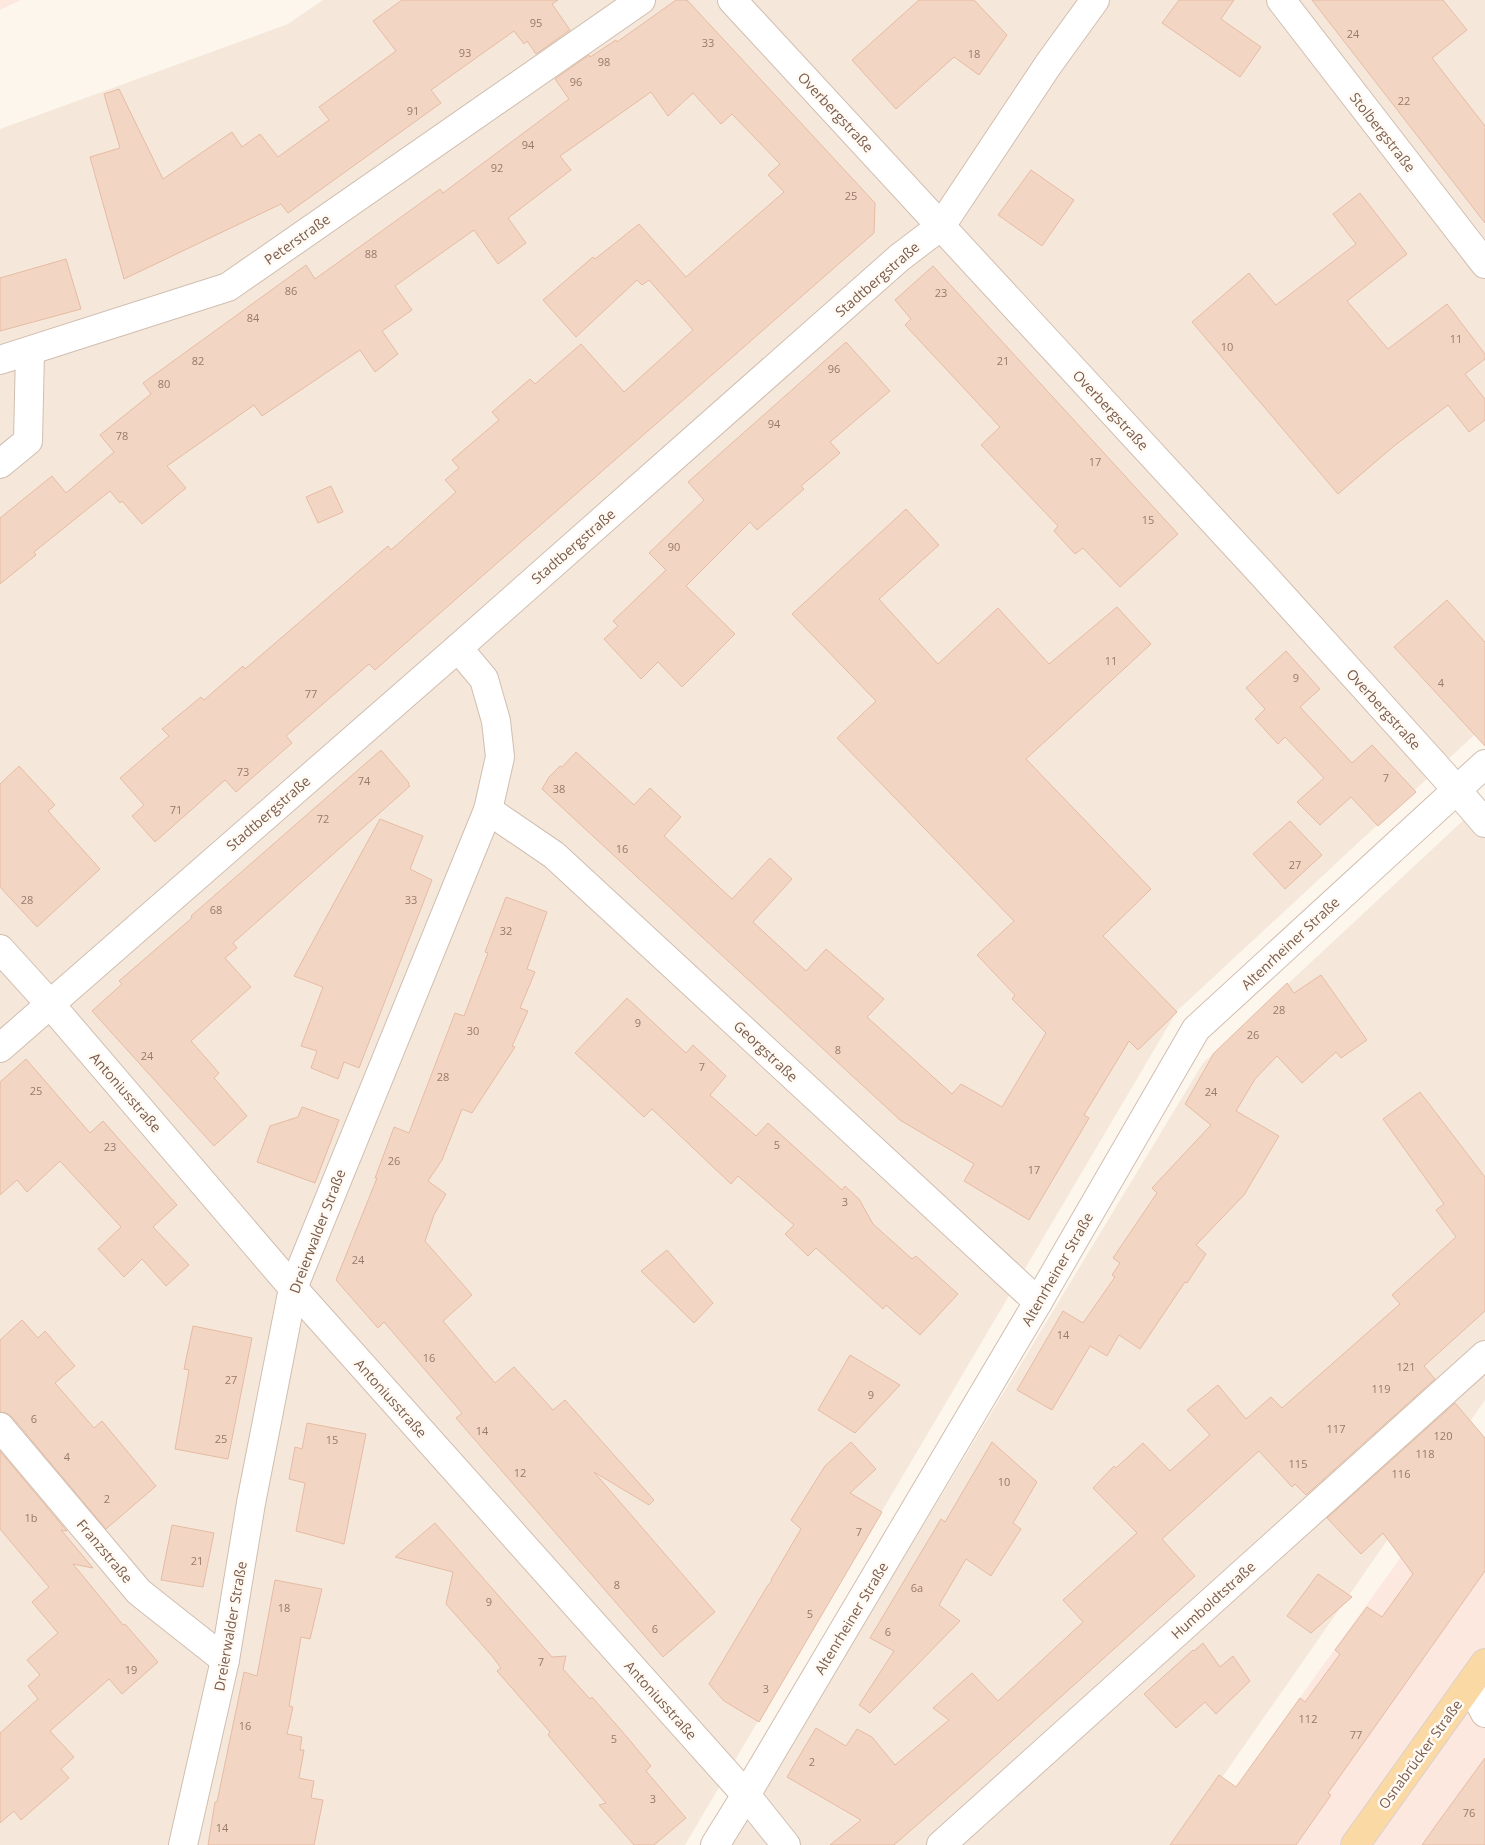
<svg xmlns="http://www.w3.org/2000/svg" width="1485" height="1845" viewBox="0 0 1485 1845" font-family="'Open Sans',sans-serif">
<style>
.residential{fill:#f5e8da}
.commercial{fill:#fde8e0}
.building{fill:#f3d5c3;stroke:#e6bba3}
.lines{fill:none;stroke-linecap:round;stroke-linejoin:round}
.minor-casing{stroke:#d1beb0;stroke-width:30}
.major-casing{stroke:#dad1cd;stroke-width:30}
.minor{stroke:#fff;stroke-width:28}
.major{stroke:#fbd9a5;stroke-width:28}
.labels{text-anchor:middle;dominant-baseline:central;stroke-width:5;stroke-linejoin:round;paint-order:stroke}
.number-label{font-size:11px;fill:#987a6a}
.street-label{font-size:14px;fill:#7a5c4d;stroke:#fffaf3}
</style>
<rect width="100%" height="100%" fill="#fdf6ec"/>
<g class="residential">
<path d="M323,0h1162v725l-308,286 -492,834h-685v-1716l288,-105z"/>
<path d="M1485,800v600l-310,445h-445l473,-782z"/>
</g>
<g class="commercial">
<path d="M0,0h21l-21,10z"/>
<path d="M1485,1440v405h-291z"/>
</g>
<g class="building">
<path d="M402,0h156l-6,4 18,26 -34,24 -9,-13 -3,3 -10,-13 -83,59 10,13 -153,110 -7,-9 -157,75 -34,-122 30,-9 -16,-54 15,-5 44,90 69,-47 10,15 18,-13 18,23 51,-37 -10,-13 77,-56 -23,-30z"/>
<path d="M676,0h11l188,203 -1,30 -499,437 -6,-6 -83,72 6,7 -56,49 -11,-12 -70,62 -23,-26 12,-11 -24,-27 49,-42 -7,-7 39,-32 3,3 39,-34 2,3 143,-123 3,4 65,-58 -11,-12 14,-12 -7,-8 47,-40 -7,-8 38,-33 5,5 46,-40 43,48 69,-62 -44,-50 -7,5 -5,-5 -61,57 -33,-37 50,-43 2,2 44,-35 47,53 98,-85 -16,-17 12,-11 -48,-50 -11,10 -28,-31 -25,23 -17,-24 -91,64 11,14 -63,48 18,25 -28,21 -24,-34 -79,56 17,24 -30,21 16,23 -23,18 -15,-22 -98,66 -8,-11 -87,61 19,22 -44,36 -20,-23 -2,2 -10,-12 -76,61 2,3 -36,29v-66l52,-42 14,17 48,-41 -14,-17 51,-41 -8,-11 163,-118 9,14 125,-90 3,4 126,-94 -14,-20 34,-24 1,2 26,-17 1,2z"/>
<path d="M919,0h55l33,35 -28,40 -25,-18 -58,52 -44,-49z"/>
<path d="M1179,0h55l-13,19 40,28 -21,30 -78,-54z"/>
<path d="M1312,0h131l24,30 -35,28 53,68v97z"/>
<path d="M1031,170l43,30 -32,46 -44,-31z"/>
<path d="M1360,193l47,61 -60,47 41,48 59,-45 38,50v5l-20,15 20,25v21l-16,12 -21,-27 -54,41 -56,48 -146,-172 57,-49 27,32 80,-61 -23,-30z"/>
<path d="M66,259l15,50 -81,22v-53z"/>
<path d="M933,266l245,268 -58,53 -37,-39 -8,6 -21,-23 4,-5 -77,-81 19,-18 -95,-102 6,-6 -16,-19z"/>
<path d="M846,342l44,49 -60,51 10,11 -39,33 3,3 -47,41 -7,-8 -64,64 49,48 -53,53 -24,-25 -17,17 -37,-40 14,-13 -5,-5 53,-51 -17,-17 55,-53 -16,-18z"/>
<path d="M331,486l12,26 -25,11 -12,-26z"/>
<path d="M906,509l33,36 -60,54 59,65 60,-56 51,56 68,-57 34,37 -125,115 125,130 -48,47 74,76 -39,38 -9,-9 -45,74 5,3 -60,102 -65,-39 10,-17 -74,-44 -358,-331 7,-12 11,-11 2,1 14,-15 58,53 16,-17 31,29 -17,19 68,63 38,-41 22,21 -39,43 53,49 20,-22 58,50 -17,18 85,77 9,-10 41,23 44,-74 -34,-34 3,-4 -38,-40 37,-34 -177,-183 39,-37 -84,-87z"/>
<path d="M1447,600l38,42v104l-91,-99z"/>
<path d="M1286,651l34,38 -20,18 52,56 20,-18 44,47 -38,34 -27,-29 -31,28 -23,-23 27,-24 -39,-41 -7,7 -23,-25 10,-10 -19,-21z"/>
<path d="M381,750l28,33 -1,1 2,2 -177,157 4,5 -12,10 26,29 -60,54 28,32 -5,5 33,38 -33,30 -122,-135 30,-27 -3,-3 73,-63 -1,-2z"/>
<path d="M19,766l36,39 -7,6 52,58 -63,58 -37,-40v-103z"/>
<path d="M380,819l43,17 -13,33 22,11 -73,188 -15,-6 -6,17 -27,-11 6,-17 -16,-5 22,-59 -29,-11z"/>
<path d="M1290,821l32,34 -37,34 -32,-35z"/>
<path d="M506,897l41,15 -20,57 8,3 -15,36 8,3 -16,35 3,1 -43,66 -10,-4 -20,51 -14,21 18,13 -12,21 -9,26 47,54 -29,26 52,62 19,-16 39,43 12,-10 89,100 -5,5 -55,-33 121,140 -52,45 -207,-239 6,-5 -78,-91 -6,6 -42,-48 41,-102h-2l19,-51 15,6 46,-120 9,3 24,-63 -3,-1z"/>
<path d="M1321,975l46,65 -26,18 -5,-6 -34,31 -25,-27 -22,23 -19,32 43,25 -35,59 -48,50 10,9 -19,29 -2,-1 -45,67 -21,-14 -12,21 -17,-10 -38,64 -35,-20 46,-79 20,12 32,-46 -3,-2 8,-12 -7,-5 44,-65 -5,-5 59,-63 -26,-21 29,-51 73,-70 7,10z"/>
<path d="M627,998l59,55 7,-8 33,31 -16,19 46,41 12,-13 74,67 3,-4 14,13 14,25 39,35 4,-3 42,38 -38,41 -34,-30 -3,4 -67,-61 -8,8 -23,-22 9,-9 -56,-49 -7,8 -79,-75 -8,8 -69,-64z"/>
<path d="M26,1059l64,74 13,-12 74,84 -24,22 36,38 -23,21 -24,-27 -18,18 -26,-28 23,-22 -61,-66 -33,31 -10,-12 -17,15v-113z"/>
<path d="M1420,1092l65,85v134l-61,55 11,13 -129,116 -11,-11 -3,3 -33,-36 -97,88 33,37 -222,200 -79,69h-64l31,-25 -74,-43 29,-49 30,18 11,-17 15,8 23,28 54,-45 -16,-12 39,-35 26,28 85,-79 -20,-22 74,-67 -44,-45 21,-22 2,2 27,-25 27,28 40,-36 -23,-25 31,-25 28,34 25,-22 11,11 118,-104 -8,-9 64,-58 -20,-27 8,-6 -61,-85z"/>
<path d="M302,1107l37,13 -24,63 -58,-21 13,-36 28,-9z"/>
<path d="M667,1250l46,53 -19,20 -53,-52z"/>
<path d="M22,1320l16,18 7,-7 30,35 -20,17 39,45 8,-7 54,65 -50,43 -94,-112 -6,-4 -6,-1v-72z"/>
<path d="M193,1326l59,12 -24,121 -53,-10 14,-79 -5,-1z"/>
<path d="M850,1355l50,30 -45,48 -37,-23z"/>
<path d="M1455,1403l30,35v133l-157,222 3,2 -35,50h-126l49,-70 17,12 64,-89 5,4 35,-48 -5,-4 32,-43 15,10 31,-43 -30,-41 -22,21 -34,-36z"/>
<path d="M307,1423l59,11 -22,110 -48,-13 9,-48 -16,-4 6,-32 7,2z"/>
<path d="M851,1442l25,27 -26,24 32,19 -123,210 -35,-21 -15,-17 59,-99 4,-4 -1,-1 30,-51 -10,-9 34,-54z"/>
<path d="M992,1442l45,40 -24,41 8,6 -30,47 -25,-17 -27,46 21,16 -90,92 -11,-8 35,-54 -24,-13 71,-119 4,3z"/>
<path d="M0,1451l67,80 -6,-1 32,38 -20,-4 50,61 2,-1 33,38 -36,32 -13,-15 -59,52 24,26 -13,12 8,9 -48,42 -7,-9 -14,12v-90l38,-34 -10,-13 12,-11 -13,-15 31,-27 -26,-31 17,-15 -49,-58z"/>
<path d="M435,1523l117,134 14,-1 -3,13 27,30 2,-2 35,40 24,29 -5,5 40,47 -32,27h-20l-35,-40 7,-2 -58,-68 2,-3 -53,-61 4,-3 -9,-12 -46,-52 7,-32 -58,-15z"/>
<path d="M172,1525l42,8 -11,54 -42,-7z"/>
<path d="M1318,1574l34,23 -41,36 -24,-17z"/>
<path d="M275,1580l47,9 -12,50 -9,-2 -12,69 4,1 -6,27 15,3 -2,13h4l-5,28 15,3 -3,17 12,2 -9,45h-106l7,-43h2l27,-130 13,4z"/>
<path d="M1203,1643l17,24 13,-11 17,25 -34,33 -11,-12 -29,26 -32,-34 49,-44 1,1z"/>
<path d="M1485,1758v87h-63l17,-24z"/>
</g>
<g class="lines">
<g class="minor-casing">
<g id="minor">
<path d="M732,0l532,576 177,196 44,51"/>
<path d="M1281,0l204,264"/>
<path d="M0,360l228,-73 413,-287"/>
<path d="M0,464l28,-23 2,-89"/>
<path d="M488,810l66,45 484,447"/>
<path d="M0,949l50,55 243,284 453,507 40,50"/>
<path d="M0,1048l458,-400 441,-390 42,-32 107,-161 47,-65"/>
<path d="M0,1427l139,165 86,68"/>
<path d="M1470,1685l15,28"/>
<path d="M183,1845l42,-185 26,-157 42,-215 195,-478 12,-53 -4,-36 -12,-42 -26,-31"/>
<path d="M715,1845l31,-50 292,-493 158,-273 289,-265"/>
<path d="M941,1845l544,-490"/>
</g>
</g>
<g class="major-casing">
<path id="major" d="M1355,1845l130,-182"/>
</g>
<use href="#minor" class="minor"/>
<use href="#major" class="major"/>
</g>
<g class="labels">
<g class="number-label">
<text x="536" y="22">95</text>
<text x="1353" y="33">24</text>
<text x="708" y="42">33</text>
<text x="465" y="52">93</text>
<text x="974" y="53">18</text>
<text x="604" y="61">98</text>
<text x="576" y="81">96</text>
<text x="1404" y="100">22</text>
<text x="413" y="110">91</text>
<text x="528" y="144">94</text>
<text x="497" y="167">92</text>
<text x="851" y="195">25</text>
<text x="371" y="253">88</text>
<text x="291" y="290">86</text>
<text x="941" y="292">23</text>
<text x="253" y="317">84</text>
<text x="1456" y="338">11</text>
<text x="1227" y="346">10</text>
<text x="198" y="360">82</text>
<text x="1003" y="360">21</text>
<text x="834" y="368">96</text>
<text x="164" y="383">80</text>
<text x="774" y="423">94</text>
<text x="122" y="435">78</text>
<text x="1095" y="461">17</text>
<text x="1148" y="519">15</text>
<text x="674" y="546">90</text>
<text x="1111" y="660">11</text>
<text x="1296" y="677">9</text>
<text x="1441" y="682">4</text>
<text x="311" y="693">77</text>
<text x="243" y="771">73</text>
<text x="1386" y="777">7</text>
<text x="364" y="780">74</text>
<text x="559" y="788">38</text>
<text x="176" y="809">71</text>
<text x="323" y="818">72</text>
<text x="622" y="848">16</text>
<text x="1295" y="864">27</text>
<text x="27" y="899">28</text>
<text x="411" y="899">33</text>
<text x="216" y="909">68</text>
<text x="506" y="930">32</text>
<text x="1279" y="1009">28</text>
<text x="638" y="1022">9</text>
<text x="473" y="1030">30</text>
<text x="1253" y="1034">26</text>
<text x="838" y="1049">8</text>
<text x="147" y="1055">24</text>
<text x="702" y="1066">7</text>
<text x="443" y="1076">28</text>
<text x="36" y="1090">25</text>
<text x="1211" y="1091">24</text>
<text x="777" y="1144">5</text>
<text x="110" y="1146">23</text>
<text x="394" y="1160">26</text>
<text x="1034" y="1169">17</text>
<text x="845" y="1201">3</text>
<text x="358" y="1259">24</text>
<text x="1063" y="1334">14</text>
<text x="429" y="1357">16</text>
<text x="1406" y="1366">121</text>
<text x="231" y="1379">27</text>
<text x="1381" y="1388">119</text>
<text x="871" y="1394">9</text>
<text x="34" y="1418">6</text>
<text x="1336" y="1428">117</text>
<text x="482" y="1430">14</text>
<text x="1443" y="1435">120</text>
<text x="221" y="1438">25</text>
<text x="332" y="1439">15</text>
<text x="1425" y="1453">118</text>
<text x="67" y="1456">4</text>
<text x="1298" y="1463">115</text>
<text x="520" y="1472">12</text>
<text x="1401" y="1473">116</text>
<text x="1004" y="1481">10</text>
<text x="107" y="1498">2</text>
<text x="31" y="1517">1b</text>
<text x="859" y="1531">7</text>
<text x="197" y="1560">21</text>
<text x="617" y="1584">8</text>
<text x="917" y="1587">6a</text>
<text x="489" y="1601">9</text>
<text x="284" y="1607">18</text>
<text x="810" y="1613">5</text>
<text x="655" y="1628">6</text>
<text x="888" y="1631">6</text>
<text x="541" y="1661">7</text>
<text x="131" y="1669">19</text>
<text x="766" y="1688">3</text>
<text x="1308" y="1718">112</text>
<text x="245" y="1725">16</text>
<text x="1356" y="1734">77</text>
<text x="614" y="1738">5</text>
<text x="812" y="1761">2</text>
<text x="653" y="1798">3</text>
<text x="1469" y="1812">76</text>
<text x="222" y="1827">14</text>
</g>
<g class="street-label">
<text transform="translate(836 112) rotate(47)">Overbergstraße</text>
<text transform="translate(1383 132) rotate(52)">Stolbergstraße</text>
<text transform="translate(297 239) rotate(-35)">Peterstraße</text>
<text transform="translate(877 279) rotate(-41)">Stadtbergstraße</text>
<text transform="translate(1111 410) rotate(47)">Overbergstraße</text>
<text transform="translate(573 546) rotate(-41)">Stadtbergstraße</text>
<text transform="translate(1384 709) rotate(48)">Overbergstraße</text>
<text transform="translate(268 813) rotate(-41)">Stadtbergstraße</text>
<text transform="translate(1290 943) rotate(-43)">Altenrheiner Straße</text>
<text transform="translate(766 1051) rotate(43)">Georgstraße</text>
<text transform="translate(126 1092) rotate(49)">Antoniusstraße</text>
<text transform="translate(317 1231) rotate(-69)">Dreierwalder Straße</text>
<text transform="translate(1057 1269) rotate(-60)">Altenrheiner Straße</text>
<text transform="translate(391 1398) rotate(48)">Antoniusstraße</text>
<text transform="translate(105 1551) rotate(50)">Franzstraße</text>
<text transform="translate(1213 1600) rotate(-42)">Humboldtstraße</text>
<text transform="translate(851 1618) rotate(-59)">Altenrheiner Straße</text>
<text transform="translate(230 1626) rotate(-80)">Dreierwalder Straße</text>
<text transform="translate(661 1700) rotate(48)">Antoniusstraße</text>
<text transform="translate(1420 1754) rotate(-54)">Osnabrücker Straße</text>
</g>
</g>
</svg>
